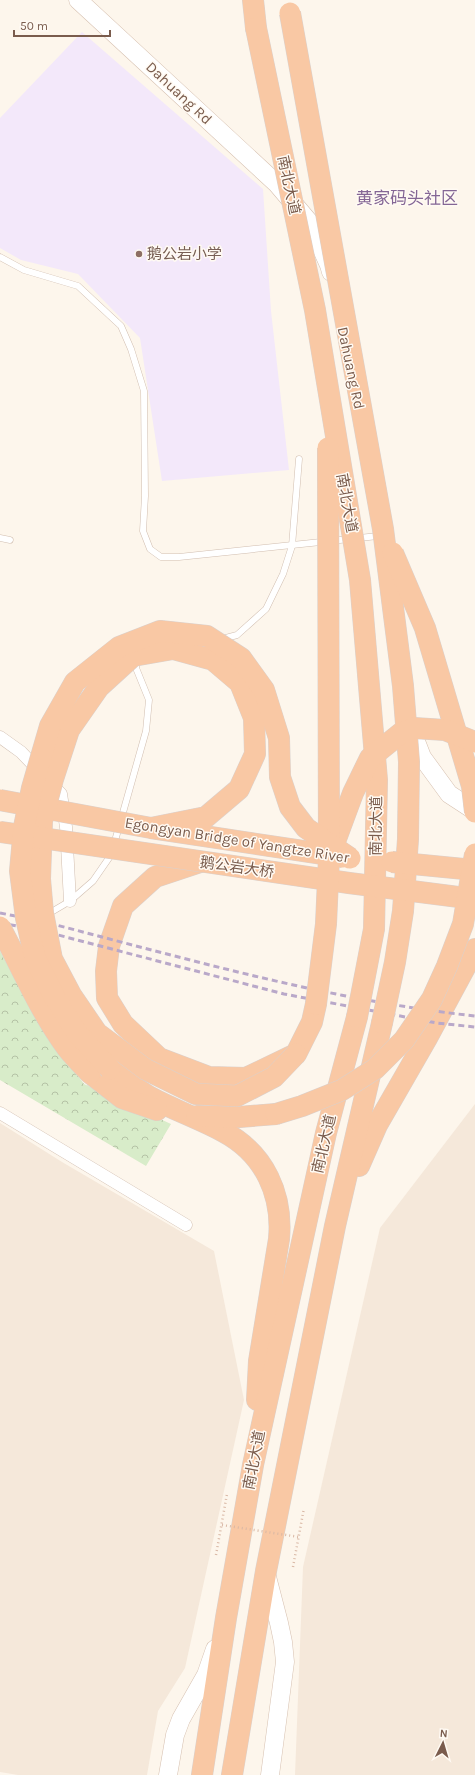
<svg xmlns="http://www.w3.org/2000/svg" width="475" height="1775" viewBox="0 0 475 1775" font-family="Karla,'Noto Sans SC',sans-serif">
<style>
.residential{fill:#f5e8da}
.education{fill:#f3e8fa}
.park{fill:url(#park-crowns)}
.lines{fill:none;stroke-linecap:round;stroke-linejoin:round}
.service-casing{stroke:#d1beb0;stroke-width:7}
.minor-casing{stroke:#d1beb0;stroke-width:13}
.secondary-casing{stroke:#d6c0b0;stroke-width:19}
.trunk-casing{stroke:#dad1cd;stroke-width:22}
.path{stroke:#d9b8a5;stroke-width:2.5;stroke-dasharray:1 3;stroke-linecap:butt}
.service{stroke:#fff;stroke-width:6}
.minor{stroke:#fff;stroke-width:12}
.secondary{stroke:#fff;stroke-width:18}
.trunk{stroke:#f9c8a4;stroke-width:21}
.rail{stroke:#b9a8c9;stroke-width:3;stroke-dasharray:6 4;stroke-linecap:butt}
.trunk-bridge-casing{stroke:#dad1cd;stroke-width:22;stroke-linecap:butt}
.path-bridge{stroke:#d9b8a5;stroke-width:2.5;stroke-dasharray:1 3;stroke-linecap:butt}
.trunk-bridge{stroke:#f9c8a4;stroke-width:21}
.education-dot{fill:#8d6e63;stroke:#fffaf3;stroke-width:1.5}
.labels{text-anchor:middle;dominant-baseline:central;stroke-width:3;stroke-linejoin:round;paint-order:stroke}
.street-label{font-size:15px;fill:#7a5c4d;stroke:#fffaf3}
.education-label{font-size:15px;fill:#785e54;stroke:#fffaf3;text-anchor:start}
.quarter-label{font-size:17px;fill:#846695;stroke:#fffaf3}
</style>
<defs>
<pattern id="park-crowns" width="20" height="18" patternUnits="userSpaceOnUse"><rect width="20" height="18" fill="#d8ecc9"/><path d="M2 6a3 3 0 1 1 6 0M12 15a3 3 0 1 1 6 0" fill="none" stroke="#b4c2a5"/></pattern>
</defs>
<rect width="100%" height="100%" fill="#fdf6ec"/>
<g class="residential">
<path d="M475,1104v671h-180l8,-208 77,-339z"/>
<path d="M0,1123l62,39 152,89 30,149 -59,268 -27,43 -11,64h-129l-18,-3z"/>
</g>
<path class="education" d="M82,32l181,157 8,122 18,159 -127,11 -22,-143 -62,-64 -57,-14 -21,-12v-130z"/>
<path class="park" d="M0,951l40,73 44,60 87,40 -25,42 -146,-86z"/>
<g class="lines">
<g class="service-casing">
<g id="service">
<path d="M0,257l24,13 54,16 43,40 10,23 13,42 1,105 -2,35 7,18 11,8h18l199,-21"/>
<path d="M0,538l10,2"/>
<path d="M222,639l15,-4 29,-26 17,-35 9,-28 7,-87"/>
<path d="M48,914l22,-13 23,-20 18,-26 35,-124 3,-31 -13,-32 1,-8"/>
</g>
</g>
<g class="minor-casing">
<g id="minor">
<path d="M0,737l21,15 40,42 5,33 4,74"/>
<path d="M0,1113l186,112"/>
</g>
</g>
<g class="secondary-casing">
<g id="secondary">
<path d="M78,0l199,184 33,39 19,42 2,7"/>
<path d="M410,726l12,31 27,37 26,17"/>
<path d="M266,1573l13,50 4,19 2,20 -15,113"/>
<path d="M168,1775l7,-40 6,-16 25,-44 9,-26"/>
</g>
</g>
<g class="trunk-casing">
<g id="trunk">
<path d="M253,0l3,28"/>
<path d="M200,862l-45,15 -32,29 -14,40 -3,25 1,27 16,26 36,34 50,19 37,1 50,-24 16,-32 4,-18"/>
<path d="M110,1069c13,9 26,20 40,28 24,13 50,22 74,35 41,22 59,63 55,107l-20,122 -2,39"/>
<path d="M90,1073l32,25 35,12"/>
<path d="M197,1116l42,1 37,-3"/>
<path d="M359,1166l18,-41 50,-87 48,-89"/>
<path d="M202,1775l24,-157 27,-153 73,-332 31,-116"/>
<path d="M232,1775l34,-204 69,-345 47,-203"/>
</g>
</g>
<g class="path">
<path d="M216,1555l11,-61"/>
<path d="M293,1567l11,-59"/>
</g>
<use href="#service" class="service"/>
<use href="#minor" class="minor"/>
<use href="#secondary" class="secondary"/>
<use href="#trunk" class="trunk"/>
<g class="rail">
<path d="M0,913l41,8c143,37 286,79 434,95"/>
<path d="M0,923l39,7 245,64 153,29 38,4"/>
</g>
<g class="trunk-bridge-casing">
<g id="trunk-bridge">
<path d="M290,13l93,516 20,157 6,76 -1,77 -5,72 -8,51 -13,61"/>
<path d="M256,28l59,282 45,270 17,200 -3,149 -17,88"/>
<path d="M393,553l32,75 47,158 3,26"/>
<path d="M0,800l151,28 192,29"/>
<path d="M151,828l55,-11 33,-28 16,-35 -1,-36 -14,-35 -27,-23 -40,-11 -40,7 -34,31 -30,43 -16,49 -11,42 -2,58 3,34 9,46 19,36 26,38 48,36 51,25 41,2 37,-19 22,-23"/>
<path d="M0,832l349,51 126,16"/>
<path d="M333,847l20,-54 17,-35 31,-25 13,-5 31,2 30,12"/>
<path d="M392,862l83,8"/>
<path d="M0,927c22,41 39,83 67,121 7,9 15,17 23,25"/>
<path d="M316,1004l10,-80 3,-67 -1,-409"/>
<path d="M110,1069l-33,-36 -22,-35 -20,-40 -9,-40 -6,-47 4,-44 8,-39 18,-62 25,-44 44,-35 41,-16 47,5 34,22 23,32 15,48 1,39 10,30 16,21 44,30"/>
<path d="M276,1114l26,-8 40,-16 33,-21 29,-29 28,-41 15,-33 16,-42 12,-70"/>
</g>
</g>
<path class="path-bridge" d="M222,1525l77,12"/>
<use href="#trunk-bridge" class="trunk-bridge"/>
</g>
<circle class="education-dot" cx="139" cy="254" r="4"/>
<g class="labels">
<g class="street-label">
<text transform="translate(179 93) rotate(43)">Dahuang Rd</text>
<text transform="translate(289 185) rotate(78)">南北大道</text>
<text transform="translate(351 368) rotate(78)">Dahuang Rd</text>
<text transform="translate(347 503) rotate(80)">南北大道</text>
<text transform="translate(376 826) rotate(-89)">南北大道</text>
<text transform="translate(237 840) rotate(9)">Egongyan Bridge of Yangtze River</text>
<text transform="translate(237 867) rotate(8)">鹅公岩大桥</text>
<text transform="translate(324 1144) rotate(-77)">南北大道</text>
<text transform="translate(254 1460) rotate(-79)">南北大道</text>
</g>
<g class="education-label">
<text x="147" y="254">鹅公岩小学</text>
</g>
<g class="quarter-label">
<text x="407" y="198">黄家码头社区</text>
</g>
</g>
<g transform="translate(443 1743) rotate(5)" stroke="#fffaf3" stroke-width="3" paint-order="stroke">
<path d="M0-3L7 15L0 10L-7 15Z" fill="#7a5c4d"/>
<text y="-6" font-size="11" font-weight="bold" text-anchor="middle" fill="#7a5c4d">N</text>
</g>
<path d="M14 30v6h96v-6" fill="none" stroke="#7a5c4d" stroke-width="2"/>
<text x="20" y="30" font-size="12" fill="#7a5c4d" stroke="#fffaf3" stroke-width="3" paint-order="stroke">50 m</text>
</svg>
